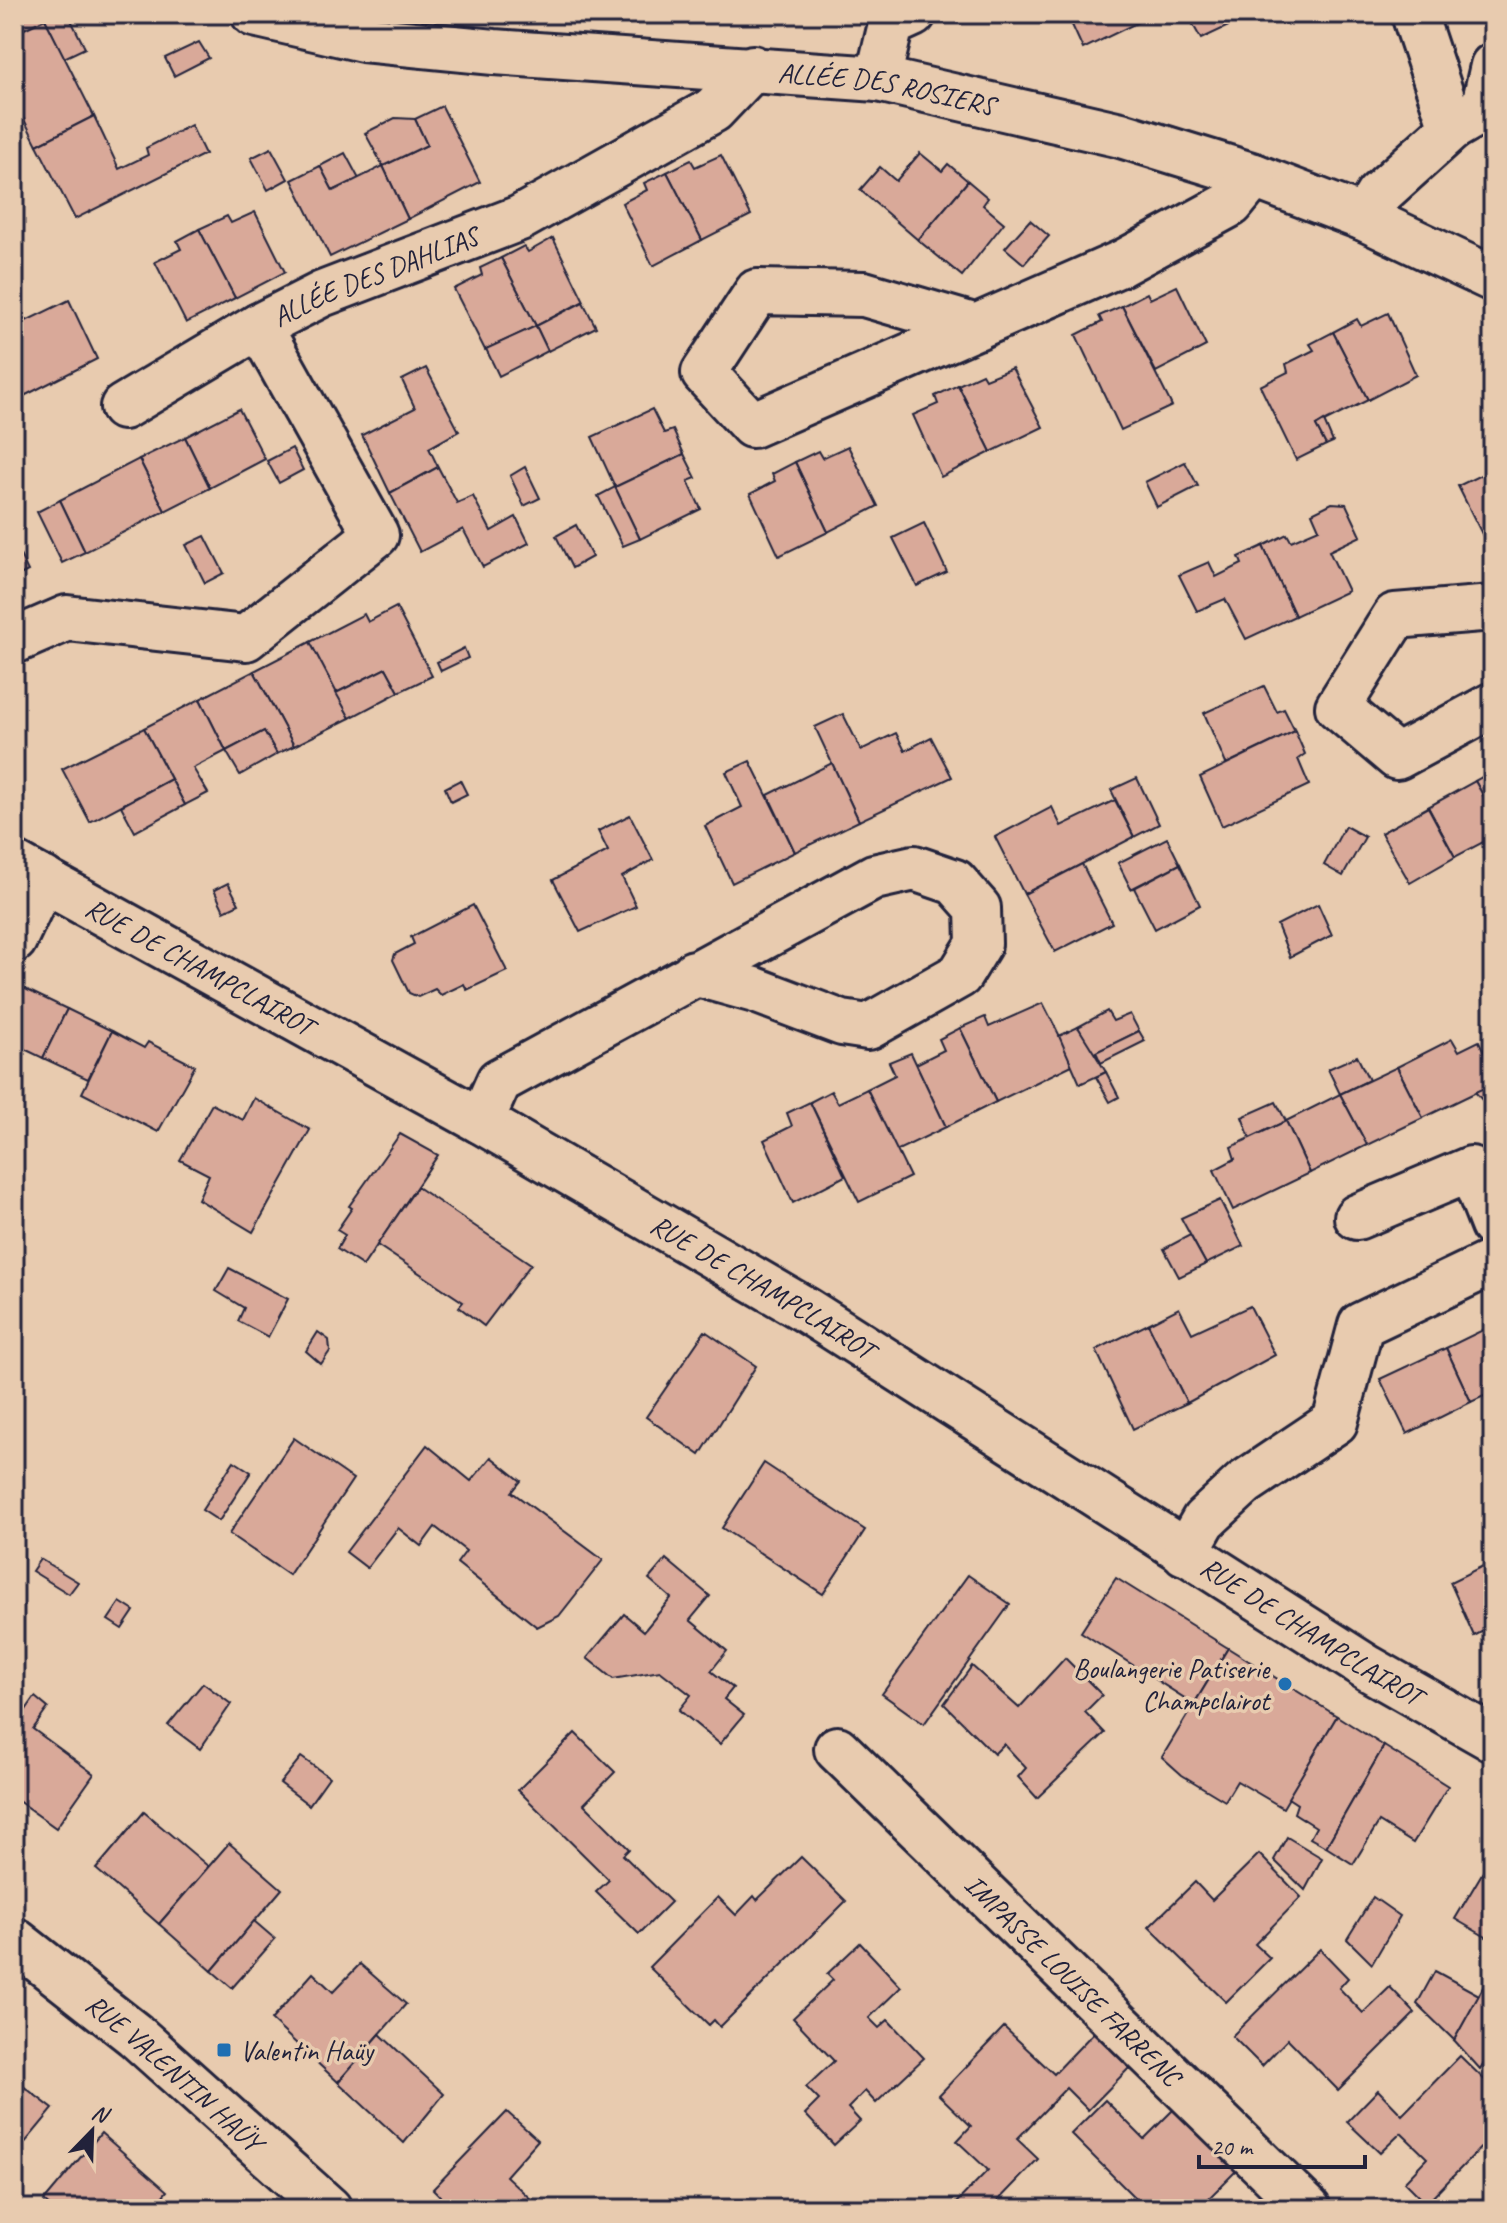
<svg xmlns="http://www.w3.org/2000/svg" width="1507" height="2223" viewBox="0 0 1507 2223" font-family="Caveat,sans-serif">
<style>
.building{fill:#d9a999;stroke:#22223b;stroke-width:2}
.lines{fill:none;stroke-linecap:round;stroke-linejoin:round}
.minor-casing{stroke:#22223b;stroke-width:50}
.minor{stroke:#e8cbaf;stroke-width:44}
.poi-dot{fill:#1f6fb2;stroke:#e8cbaf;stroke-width:3}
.labels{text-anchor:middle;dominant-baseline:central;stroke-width:7;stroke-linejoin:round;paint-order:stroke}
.street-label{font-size:28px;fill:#22223b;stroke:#e8cbaf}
.poi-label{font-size:28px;fill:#22223b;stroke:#e8cbaf;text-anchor:end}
</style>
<rect width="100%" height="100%" fill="#e8cbaf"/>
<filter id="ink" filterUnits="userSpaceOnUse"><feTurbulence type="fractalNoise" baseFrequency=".0125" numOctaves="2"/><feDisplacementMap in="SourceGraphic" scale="16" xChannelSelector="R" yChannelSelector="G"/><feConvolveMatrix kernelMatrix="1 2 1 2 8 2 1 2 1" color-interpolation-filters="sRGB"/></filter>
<g filter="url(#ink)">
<g class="building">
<path d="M14,14h41l-41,20z"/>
<path d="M55,14h13l17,34 -21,10 -19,-39z"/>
<path d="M1067,14h88l-72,35z"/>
<path d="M1187,14h46l4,8 -36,17z"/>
<path d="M45,19l49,97 -57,29 -23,-45v-66z"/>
<path d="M199,42l10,16 -35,18 -9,-18z"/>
<path d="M442,106l38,76 -72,37 -25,-53 44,-21 -12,-26z"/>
<path d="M94,116l25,53 29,-14 -2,-7 45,-23 14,29 -130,65 -38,-74z"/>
<path d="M395,118l20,1 12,26 -44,21 -18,-33z"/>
<path d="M271,148l17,31 -20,11 -17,-32z"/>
<path d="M345,153l14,26 -26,12 -13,-25z"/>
<path d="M920,153l22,18 6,-7 20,17 -50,59 -58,-50 20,-23 16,14z"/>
<path d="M721,155l30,60 -49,25 -35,-68 24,-12 4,7z"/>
<path d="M320,166l13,25 50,-25 25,53 -78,38 -38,-77z"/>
<path d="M667,172l35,68 -49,26 -31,-63 25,-13 -3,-7z"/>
<path d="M968,181l20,17 -5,7 21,18 -42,53 -44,-36z"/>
<path d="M255,212l30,60 -50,26 -36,-69 28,-13 4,7z"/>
<path d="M1030,220l19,16 -25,28 -19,-16z"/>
<path d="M199,229l36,69 -49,25 -31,-61 26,-13 -4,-8z"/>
<path d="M553,238l31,63 -48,25 -35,-68 23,-12 4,6z"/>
<path d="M501,258l35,68 -51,24 -31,-61 28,-14 -2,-7z"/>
<path d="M1177,286l29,60 -50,26 -34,-66 25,-13 3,6z"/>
<path d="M69,300l28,59 -83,42v-84l7,-4 5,8z"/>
<path d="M583,302l13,25 -48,24 -12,-25z"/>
<path d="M1122,306l50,100 -51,24 -45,-95 26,-13 -3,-6z"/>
<path d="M1388,313l28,62 -48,25 -35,-68 24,-13 4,7z"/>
<path d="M536,326l12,25 -49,25 -13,-27z"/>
<path d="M1333,332l35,68 -52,26 10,19 -30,15 -36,-74 28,-14 -2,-8 28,-14 -4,-6z"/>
<path d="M426,368l33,63 -30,17 9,19 -48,26 -28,-58 53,-27 -13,-28z"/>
<path d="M1012,368l31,59 -52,25 -33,-67 24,-11 3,5z"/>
<path d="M958,385l33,67 -50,25 -28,-62 25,-11 -3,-8z"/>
<path d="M239,409l26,50 -55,29 -25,-51z"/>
<path d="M652,409l12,24 9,-3 11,24 -69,33 -23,-50z"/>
<path d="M1324,421l9,21 -7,3 -10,-19z"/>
<path d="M185,437l25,51 -45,23 -26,-52z"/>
<path d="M848,446l30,60 -50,26 -33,-70 23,-11 4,7z"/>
<path d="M292,448l11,22 -24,13 -12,-22z"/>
<path d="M684,454l12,24 -8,3 13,28 -61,30 -25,-52z"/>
<path d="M139,459l26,52 -80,41 -25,-52z"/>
<path d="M795,462l33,70 -49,24 -29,-62 25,-13 -3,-7z"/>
<path d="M1185,462l13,24 -41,21 -12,-25z"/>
<path d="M438,467l19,36 16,-7 18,35 25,-14 13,26 -46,24 -20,-38 -43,23 -30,-59z"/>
<path d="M525,467l15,31 -16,8 -14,-30z"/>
<path d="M1493,469v75l-5,2 -30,-60z"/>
<path d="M615,487l25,52 -17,7 -25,-50z"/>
<path d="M60,500l25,52 -23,11 -25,-51z"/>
<path d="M1332,503l14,1 15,32 -32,15 19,40 -53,25 -32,-70 24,-12 4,7 28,-12 -7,-16z"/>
<path d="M924,523l23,49 -30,14 -24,-48z"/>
<path d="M576,525l16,32 -20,11 -16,-32z"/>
<path d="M205,536l19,37 -19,10 -19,-38z"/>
<path d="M14,543l14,28 -14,7z"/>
<path d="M1263,546l32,70 -49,23 -21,-40 -28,12 -18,-36 30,-13 7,15 26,-13 -3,-7z"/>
<path d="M396,607l36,69 -33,16 -13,-24 -50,25 -26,-51 54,-28 4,8z"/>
<path d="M310,642l40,76 -56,28 -40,-75z"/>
<path d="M464,648l4,10 -27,13 -4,-9z"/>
<path d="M386,668l13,24 -49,26 -14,-25z"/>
<path d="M254,671l40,75 -17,8 -13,-23 -38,20 -26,-52z"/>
<path d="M1264,686l13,26 7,-3 11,22 -69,33 -22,-51z"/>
<path d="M200,699l26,52 -33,17 15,25 -23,12 -41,-77z"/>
<path d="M843,714l18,36 35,-17 9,18 26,-14 21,40 -93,44 -44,-94z"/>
<path d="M144,728l27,51 -81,43 -28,-53z"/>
<path d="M264,731l13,23 -37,21 -14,-24z"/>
<path d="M1295,731l10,23 -7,5 11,26 -87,41 -22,-49z"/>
<path d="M750,761l45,91 -63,31 -27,-57 37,-19 -16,-35z"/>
<path d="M832,763l27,58 -64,31 -27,-57z"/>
<path d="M1493,771v42l-18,-32z"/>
<path d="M1137,778l22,46 -25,13 -23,-47z"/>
<path d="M171,779l14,26 -50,27 -14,-26z"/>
<path d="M460,780l7,14 -16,8 -6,-14z"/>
<path d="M1475,781l18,32v24l-38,20 -27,-50z"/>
<path d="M1115,800l19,37 -110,57 -29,-57 57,-30 9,19z"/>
<path d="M1428,807l27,50 -45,26 -29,-50z"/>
<path d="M630,815l23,45 -31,17 14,29 -56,26 -27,-52 55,-29 -10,-20z"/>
<path d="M1345,826l20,11 -22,39 -19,-11z"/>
<path d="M1167,838l13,26 -49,25 -13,-26z"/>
<path d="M1082,864l30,59 -57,29 -31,-58z"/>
<path d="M1180,864l20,41 -45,24 -21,-41z"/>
<path d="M228,883l11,21 -15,7 -10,-21z"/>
<path d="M1318,904l14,31 -42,22 -13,-32z"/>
<path d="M473,905l34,66 -40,19 -3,-6 -23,11 -6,-6 -17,8 -9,-4 -16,-33 2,-6 19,-10 -3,-7z"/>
<path d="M19,986l48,23 -24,49 -29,-14v-48z"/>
<path d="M1043,1003l31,61 -78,38 -36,-74 25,-11 4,10z"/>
<path d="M67,1009l45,22 -24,48 -45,-21z"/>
<path d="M1107,1011l6,10 17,-7 9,17 -46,23 -15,-27z"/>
<path d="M1078,1027l28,45 -26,12 -21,-48z"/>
<path d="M960,1028l36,74 -50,25 -30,-63 28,-14 -5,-11z"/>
<path d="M112,1031l32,17 4,-6 47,24 -37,66 -76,-39z"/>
<path d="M1139,1031l6,10 -44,22 -5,-11z"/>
<path d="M1452,1039l7,12 20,-10 14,30v13l-70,34 -26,-51z"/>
<path d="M911,1053l35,74 -50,24 -29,-62 28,-14 -6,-13z"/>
<path d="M1357,1056l12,24 -29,14 -12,-25z"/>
<path d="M1397,1067l26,51 -56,27 -27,-51z"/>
<path d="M1106,1072l13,25 -9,5 -14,-25z"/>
<path d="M1493,1084v28l-18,-20z"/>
<path d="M867,1089l43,88 -51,25 -49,-100 21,-11 7,12z"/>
<path d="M1340,1094l27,51 -57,28 -24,-52z"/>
<path d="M254,1098l56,32 -57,102 -55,-33 11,-24 -29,-15 32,-56 31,16z"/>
<path d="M810,1102l35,74 -52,27 -29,-63 28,-14 -5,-13z"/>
<path d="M1276,1102l10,19 -36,17 -8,-21z"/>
<path d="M1286,1121l24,52 -77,37 -19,-40 21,-11 -4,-12z"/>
<path d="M400,1134l38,21 -75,111 -26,-17 8,-14 -8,-5 15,-22 -3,-2z"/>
<path d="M417,1187l114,77 -47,62 -25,-19 4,-5 -86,-57z"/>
<path d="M1220,1200l23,46 -37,18 -25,-46z"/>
<path d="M1190,1235l16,29 -27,13 -15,-28z"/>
<path d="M229,1268l59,31 -20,38 -30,-16 6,-13 -28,-17z"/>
<path d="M1250,1306l25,49 -88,48 -39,-79 31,-16 13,25z"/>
<path d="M1148,1324l39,79 -54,26 -37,-79z"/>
<path d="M1493,1325v67l-22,10 -25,-54z"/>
<path d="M705,1331l51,35 -56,89 -54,-38z"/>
<path d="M318,1332l11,8 1,11 -9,13 -15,-13z"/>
<path d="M1446,1348l25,54 -64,32 -27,-55z"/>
<path d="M294,1438l59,41 -64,96 -60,-41z"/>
<path d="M427,1445l44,36 20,-24 30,24 -9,11 91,68 -44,56 -22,11 -80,-64 9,-12 -31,-24 -14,19 -23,-18 -31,40 -21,-16z"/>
<path d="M234,1461l17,11 -32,49 -17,-11z"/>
<path d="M764,1463l101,67 -42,64 -101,-66z"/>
<path d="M40,1559l38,23 -9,12 -37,-23z"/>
<path d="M666,1559l44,37 -20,24 37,31 -16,20 22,17 -9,11 20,16 -24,29 -41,-34 12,-15 -31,-24 -47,8 -26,-21 37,-44 20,17 27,-33 -22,-19z"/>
<path d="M1493,1561v65l-19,10 -24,-54z"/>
<path d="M968,1575l42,29 -86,120 -42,-30z"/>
<path d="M1116,1578l112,70 -34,56 -113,-72z"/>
<path d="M120,1602l14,9 -12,18 -14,-9z"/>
<path d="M1228,1648l109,68 -54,92 -46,-27 -12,20 -43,-26 -20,-18z"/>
<path d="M1065,1658l37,37 -17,17 20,21 -68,65 -19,-21 8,-9 -22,-24 -10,10 -50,-50 28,-38 47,42z"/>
<path d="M203,1683l28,21 -31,45 -32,-24z"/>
<path d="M35,1697l13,11 -15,21 61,45 -38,54 -42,-30v-71z"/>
<path d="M1337,1716l47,30 -58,101 -16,-9 6,-11 -22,-14 3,-9 -9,-6z"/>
<path d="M575,1733l40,39 -31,32 45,45 -6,6 48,47 -32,32 -43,-42 13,-12 -91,-90z"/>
<path d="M1384,1746l64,40 -35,57 -34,-21 -26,42 -27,-17z"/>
<path d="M301,1757l28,20 -20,28 -29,-22z"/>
<path d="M144,1812l65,55 -50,57 -63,-55z"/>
<path d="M1287,1837l35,21 -17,32 -31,-30z"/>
<path d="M229,1843l53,46 -70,82 -53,-47z"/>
<path d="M1259,1854l42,43 -46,47 15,14 -44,44 -77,-75 46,-45 17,18z"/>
<path d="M801,1857l45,44 -126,126 -6,-7 -5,5 -60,-58 69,-70 18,18 18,-19 3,4z"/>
<path d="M1490,1860l3,2v79l-38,-22z"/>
<path d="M1373,1897l27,19 -28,48 -25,-25z"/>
<path d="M254,1921l21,18 -43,49 -20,-17z"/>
<path d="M860,1943l41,44 -32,31 10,10 9,-8 36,38 -48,45 -11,-12 -17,17 12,13 -26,24 -29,-31 14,-14 -13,-13 28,-26 -41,-43 40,-38 -6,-6z"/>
<path d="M1320,1949l28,29 -9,10 24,25 27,-26 25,26 -77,77 -50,-51 -26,27 -30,-30z"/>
<path d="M360,1964l46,40 -68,78 -67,-62 42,-47 20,19z"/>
<path d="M1493,1969v78l-13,22 -26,-29z"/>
<path d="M1435,1971l44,24 -25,45 -37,-36z"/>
<path d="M1004,2027l50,47 45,-47 37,34 -48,49 -22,-22 -49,51 21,20 -48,50h-40l38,-39 -31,-29 14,-15 -32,-31z"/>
<path d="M380,2034l64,60 -40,49 -66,-61z"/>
<path d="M1460,2056l33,32v11l-9,10 9,10v16l-67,69 -22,-22 23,-24 -26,-25 -21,20 -33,-31 31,-32 24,25z"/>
<path d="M14,2079l39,30 -39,47z"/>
<path d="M1105,2100l39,39 31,-31 62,62 -39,39h-52l-75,-75z"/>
<path d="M507,2112l31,28 -32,36 30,28 -5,5h-78l-20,-20z"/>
<path d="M101,2133l66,58 -15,18h-99l-9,-8z"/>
</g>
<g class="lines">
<g class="minor-casing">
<g id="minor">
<path id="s1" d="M254,14l109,25 131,13 384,27 243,56 133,41 110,42 129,61"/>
<path d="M878,79l13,-55 22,-10"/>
<path d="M1483,110l10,-44"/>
<path d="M1452,128l31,-18 10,-1"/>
<path d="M1364,218l14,-23 74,-67 -38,-114"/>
<path d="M977,327l-113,-33 -107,-2 -53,81 48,52 370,-162 109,-59 23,-28"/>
<path d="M123,407l136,-81"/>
<path d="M1493,608l-98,8 -57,91 59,50 96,-52"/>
<path id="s2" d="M14,641l53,-23 179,20 130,-103 -117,-209 63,-32 198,-76 193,-108 40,-42"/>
<path id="s3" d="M14,864l467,257 325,189 562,358 125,71"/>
<path d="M14,940l29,-61"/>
<path d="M481,1121l18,-40 375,-204 40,-9 41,14 23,26 1,36 -19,31 -92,52 -26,-4 -87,-33 -61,-17"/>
<path d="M1357,1217l114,-48 22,56"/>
<path d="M1185,1553l19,-33 40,-37 91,-61 26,-97 132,-63"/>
<path id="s4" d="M837,1749l471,460"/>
<path id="s5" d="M14,1940l121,95 194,174"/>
</g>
</g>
<use href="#minor" class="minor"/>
</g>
</g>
<g class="poi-dot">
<circle cx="1285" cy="1684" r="8"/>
<rect x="216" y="2042" width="16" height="16" rx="4"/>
</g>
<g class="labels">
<g class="street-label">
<text stroke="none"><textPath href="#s1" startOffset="638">ALLÉE DES ROSIERS</textPath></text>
<text stroke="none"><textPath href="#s2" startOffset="770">ALLÉE DES DAHLIAS</textPath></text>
<text stroke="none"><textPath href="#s3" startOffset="212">RUE DE CHAMPCLAIROT</textPath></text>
<text stroke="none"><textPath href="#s3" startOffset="860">RUE DE CHAMPCLAIROT</textPath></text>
<text stroke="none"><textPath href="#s3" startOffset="1508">RUE DE CHAMPCLAIROT</textPath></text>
<text stroke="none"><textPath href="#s4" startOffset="330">IMPASSE LOUISE FARRENC</textPath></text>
<text stroke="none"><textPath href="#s5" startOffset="208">RUE VALENTIN HAÜY</textPath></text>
</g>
<g class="poi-label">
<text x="1269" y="1668">Boulangerie Patiserie<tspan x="1269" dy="32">Champclairot</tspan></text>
<text x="240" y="2050" text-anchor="start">Valentin Haüy</text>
</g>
</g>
<rect width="1507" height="2223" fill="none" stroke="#e8cbaf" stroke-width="48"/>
<rect x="24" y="24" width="1459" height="2175" fill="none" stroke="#22223b" stroke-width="3" filter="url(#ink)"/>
<g transform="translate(92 2131) rotate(23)" stroke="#e8cbaf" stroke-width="6" paint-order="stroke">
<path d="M0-6L14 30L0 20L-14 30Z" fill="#22223b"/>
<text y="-12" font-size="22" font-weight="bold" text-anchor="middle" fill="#22223b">N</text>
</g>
<path d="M1199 2155v12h166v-12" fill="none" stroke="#22223b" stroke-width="4"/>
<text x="1211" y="2155" font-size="24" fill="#22223b" stroke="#e8cbaf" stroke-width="6" paint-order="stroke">20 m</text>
</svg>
